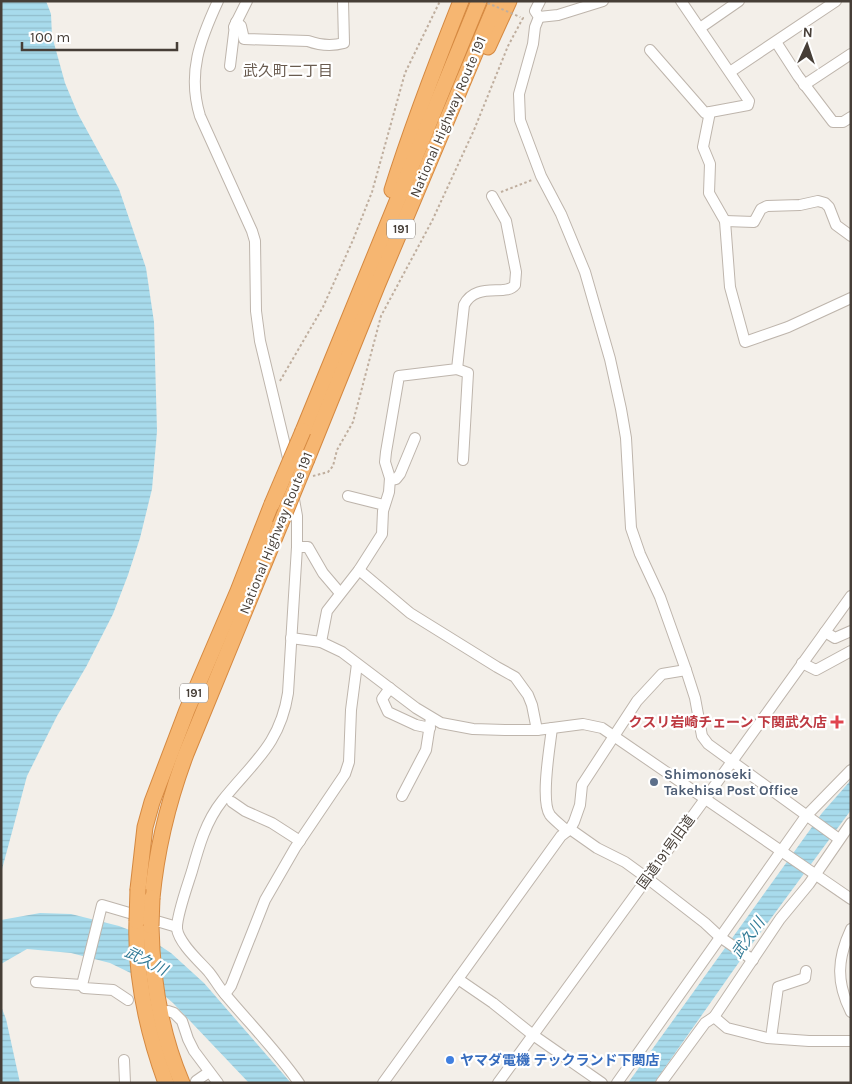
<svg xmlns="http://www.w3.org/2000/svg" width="852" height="1084" viewBox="0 0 852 1084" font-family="Karla,'Noto Sans JP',sans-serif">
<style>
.water{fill:url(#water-rules)}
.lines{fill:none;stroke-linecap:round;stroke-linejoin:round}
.minor-casing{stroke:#beb5ac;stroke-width:12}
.highway-casing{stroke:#d58941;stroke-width:17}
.path{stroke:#bfae9e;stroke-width:2;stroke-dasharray:2.5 2.5;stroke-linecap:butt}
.minor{stroke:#fff;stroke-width:10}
.highway{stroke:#f6b671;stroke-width:15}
.highway-bridge-casing{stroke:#d58941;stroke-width:17;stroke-linecap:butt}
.path-bridge{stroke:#bfae9e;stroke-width:2;stroke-dasharray:2.5 2.5;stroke-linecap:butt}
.highway-bridge{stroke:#f6b671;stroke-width:15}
.health-dot{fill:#e0444e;stroke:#fff;stroke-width:2}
.service-dot{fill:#5c6f8a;stroke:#fff;stroke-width:2}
.shop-dot{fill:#3f7fe0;stroke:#fff;stroke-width:2}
.labels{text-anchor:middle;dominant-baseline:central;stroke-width:4.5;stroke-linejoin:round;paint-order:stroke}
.shield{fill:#fff;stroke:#7e7873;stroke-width:1}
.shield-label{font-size:12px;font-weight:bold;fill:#463e37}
.street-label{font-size:14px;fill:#463e37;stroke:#fff}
.health-label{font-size:14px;font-weight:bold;fill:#be3a42;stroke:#fff;text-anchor:end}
.service-label{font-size:14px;font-weight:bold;fill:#4e5e75;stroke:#fff;text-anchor:start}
.shop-label{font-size:14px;font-weight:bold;fill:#366cbe;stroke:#fff;text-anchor:start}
.neighbourhood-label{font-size:15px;fill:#695b4f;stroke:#fff}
.water-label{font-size:15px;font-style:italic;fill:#307a96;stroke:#fff}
</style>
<defs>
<pattern id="water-rules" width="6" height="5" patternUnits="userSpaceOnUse" patternTransform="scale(1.25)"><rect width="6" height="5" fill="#a8dbec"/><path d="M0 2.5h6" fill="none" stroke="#92bdcb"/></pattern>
</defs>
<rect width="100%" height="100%" fill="#f3efe9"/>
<g class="water">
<path d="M1,1h45l5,13 1,22 13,47 13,31 41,75 27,79 8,54 3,109 -5,58 -12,49 -12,37 -15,39 -27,53 -29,49 -30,60 -26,97z"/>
<path d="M851,780v30l-102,138 -95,135h-26l194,-270z"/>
<path d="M40,913l31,1 48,12 26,10 26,17 33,30 87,100h-42l-76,-80 -26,-22 -37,-18 -39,-10 -44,-4 -26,15v-44z"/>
<path d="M1,1006l5,13 14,64h-19z"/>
</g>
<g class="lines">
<g class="minor-casing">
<g id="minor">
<path d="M218,1c-18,39 -31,72 -18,115l52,115 3,10 1,70 4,30 29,121"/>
<path d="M540,1l-5,10 4,6 -4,10 -2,17 -14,50 1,26 21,56 20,38 24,58 25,87 11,50 5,29 5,90 9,26 20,43 26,73 9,28 7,38 6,8 131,95"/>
<path d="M539,17l19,-2 45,-14"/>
<path d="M236,22l5,4 3,13 64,2c11,4 25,5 36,2l-1,-42"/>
<path d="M234,27l13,-26"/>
<path d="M700,28l39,-27"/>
<path d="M776,42l22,34 35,46h10l8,-5"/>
<path d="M650,50l55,63 43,-8 1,-4 -68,-100"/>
<path d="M230,66l5,-41"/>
<path d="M730,72l106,-71"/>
<path d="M804,85l47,-31"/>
<path d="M710,112l-7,35 7,17 -1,29 16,28 5,66 15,55 43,-15 63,-29"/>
<path d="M725,221l29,1 7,-13 6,-3 33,-1 18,-4 7,2 4,4 7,18 15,11"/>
<path d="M457,369l11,4 -5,87"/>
<path d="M390,480l6,-1 4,-5 15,-36"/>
<path d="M293,494l4,22v31l-9,146c-8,52 -36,70 -66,108 -16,20 -23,45 -30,70 -4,13 -16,46 -15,58 2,14 22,32 31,42 6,7 10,15 16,22 25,30 53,58 75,90"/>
<path d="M348,496l36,9"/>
<path d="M297,547h11l15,26 17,20"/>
<path d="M359,570l51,43 87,54 18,10 13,18 4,10 5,25"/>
<path d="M825,632l10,6 16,-7"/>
<path d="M291,638l30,4 21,10 74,56 25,15 32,6 32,1h32l46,-6 19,4 249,171"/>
<path d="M321,642l6,-31 32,-41 23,-36 1,-23 6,-19 1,-14 -5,-16 1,-10 13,-76 58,-7 7,-64c12,-24 42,-8 51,-20l1,-13 -10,-51 -14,-25"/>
<path d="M802,663l14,7 35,-19"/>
<path d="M390,688l-8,11 6,13 28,13 14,3"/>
<path d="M552,728c-2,18 -12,73 -2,87 4,5 12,11 17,16"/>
<path d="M402,796l24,-46 5,-32"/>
<path d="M232,802l13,9 27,12 28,18"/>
<path d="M570,829l27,19 28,14 22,16 58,45 15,14 33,23"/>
<path d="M851,929c-14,30 -15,53 0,83"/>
<path d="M458,979l35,24 40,32 69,48"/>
<path d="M36,982l46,3"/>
<path d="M225,994l6,-8 34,-86 30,-52 50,-74 4,-12 2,-52 6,-46"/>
<path d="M128,1000l-15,-10 -29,-2 -2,-3 20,-80 75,22"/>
<path d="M168,1011l6,2 8,8 6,18 6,12 24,32"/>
<path d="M714,1017l13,11 40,10 42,3h42"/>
<path d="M771,1038l7,-51 27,-9 1,-7"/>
<path d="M124,1060l1,23"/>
<path d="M196,1081l13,-9"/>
<path d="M383,1083l178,-247 9,-7 4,-7 6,-17 2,-20 55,-84 25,-27 24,-4"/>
<path d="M498,1083l207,-284 146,-203"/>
<path d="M617,1083l189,-267 45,-46"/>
<path d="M661,1083l44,-60 9,-6 66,-98 29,-35 42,-61"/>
</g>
</g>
<g class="highway-casing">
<g id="highway">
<path d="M488,47l21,-46"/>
<path d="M392,190c20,-64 44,-126 69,-189"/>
<path d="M303,431l176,-430"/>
<path d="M307,459l70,-173 120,-285"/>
<path d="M138,889l7,-62 7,-25 35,-92 51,-119 34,-87"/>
<path d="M152,898c5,-52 16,-96 34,-144l94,-229"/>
<path d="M137,921c-2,55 10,110 29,162"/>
<path d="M151,926c1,53 10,108 31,157"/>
</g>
</g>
<g class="path">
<path d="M501,192l31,-12"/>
<path d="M280,381l43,-74 30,-67 19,-48 33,-119 35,-72"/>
<path d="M313,476l15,-4 5,-6 4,-16 16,-28 28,-106 51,-95 42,-91 34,-84 15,-28 -3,-1"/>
</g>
<use href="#minor" class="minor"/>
<use href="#highway" class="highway"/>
<g class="highway-bridge-casing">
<g id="highway-bridge">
<path d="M272,504l31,-73"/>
<path d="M280,525l27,-66"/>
<path d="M137,921l1,-32"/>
<path d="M151,926l1,-28"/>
</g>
</g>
<path class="path-bridge" d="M483,1l37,16"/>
<use href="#highway-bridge" class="highway-bridge"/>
</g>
<path class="health-dot" d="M834.5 714.5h5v5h5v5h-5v5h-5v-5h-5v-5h5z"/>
<circle class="service-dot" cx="654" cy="782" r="5"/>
<circle class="shop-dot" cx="450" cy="1060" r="5"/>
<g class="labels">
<g class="shield">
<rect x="387" y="219.5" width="28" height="19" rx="4"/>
<rect x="180" y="683.5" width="28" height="19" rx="4"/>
</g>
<g class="shield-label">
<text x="401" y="229">191</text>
<text x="194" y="693">191</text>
</g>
<g class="street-label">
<text transform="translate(448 117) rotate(-67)">National Highway Route 191</text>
<text transform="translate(276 533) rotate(-68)">National Highway Route 191</text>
<text transform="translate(666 852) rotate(-54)">国道191号旧道</text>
</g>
<g class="health-label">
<text x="827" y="722">クスリ岩崎チェーン 下関武久店</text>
</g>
<g class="service-label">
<text x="664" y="774">Shimonoseki<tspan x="664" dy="16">Takehisa Post Office</tspan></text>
</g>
<g class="shop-label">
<text x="460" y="1060">ヤマダ電機 テックランド下関店</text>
</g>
<g class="neighbourhood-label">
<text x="288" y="71">武久町二丁目</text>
</g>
<g class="water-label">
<text transform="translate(748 938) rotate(-55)">武久川</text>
<text transform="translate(146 961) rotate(27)">武久川</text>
</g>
</g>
<rect width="852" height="1084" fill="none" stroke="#463e37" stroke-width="5"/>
<g transform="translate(807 45) rotate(3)" stroke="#ffffff" stroke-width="4" paint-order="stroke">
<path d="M0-4L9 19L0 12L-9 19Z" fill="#463e37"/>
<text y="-8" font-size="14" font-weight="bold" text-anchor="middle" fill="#463e37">N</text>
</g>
<path d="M22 42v8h155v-8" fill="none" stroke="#463e37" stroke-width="2.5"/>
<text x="30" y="42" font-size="15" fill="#463e37" stroke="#ffffff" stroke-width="4" paint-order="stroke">100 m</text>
</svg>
